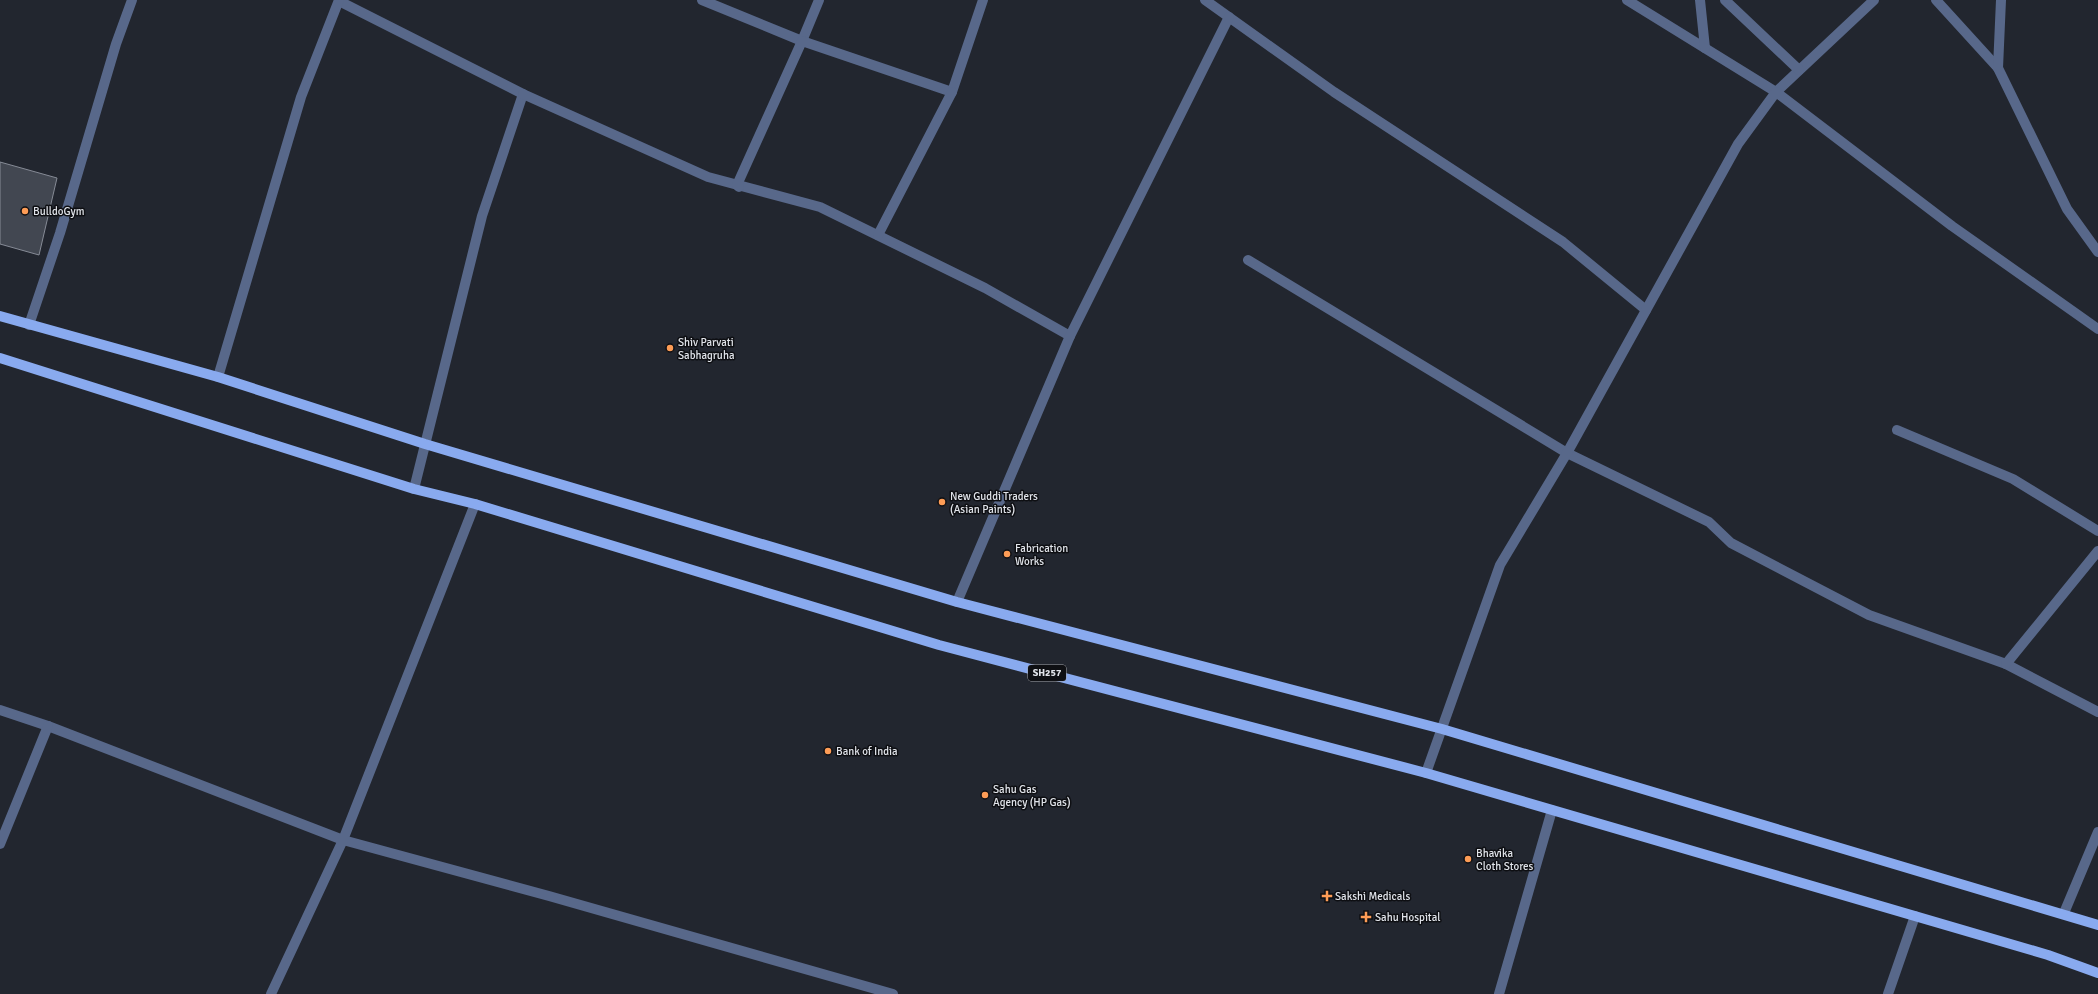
<svg xmlns="http://www.w3.org/2000/svg" width="2098" height="994" viewBox="0 0 2098 994" font-family="Signika,sans-serif">
<style>
.building{fill:#424751;stroke:#868b96}
.lines{fill:none;stroke-linecap:round;stroke-linejoin:round}
.street{stroke:#58688a;stroke-width:10}
.primary{stroke:#89aaef;stroke-width:10}
.poi-dot{fill:#fd9c56;stroke:#0e0f13;stroke-width:1.5}
.labels{text-anchor:middle;dominant-baseline:central;stroke-width:3;stroke-linejoin:round;paint-order:stroke}
.shield{fill:#0e0f13;stroke:#a2a4aa;stroke-width:1}
.shield-label{font-size:10px;font-weight:bold;fill:#e1e4ea}
.poi-label{font-size:11px;fill:#e1e4ea;stroke:#0e0f13;text-anchor:start}
</style>
<rect width="100%" height="100%" fill="#22262f"/>
<path class="building" d="M0,162l57,16 -18,77 -39,-11z"/>
<g class="lines">
<g class="street">
<path d="M702,0l100,41 17,-41"/>
<path d="M1205,0l129,92 229,150 83,68"/>
<path d="M1627,0l149,92 98,-92"/>
<path d="M1700,0l5,48"/>
<path d="M1725,0l74,70"/>
<path d="M1936,0l62,68"/>
<path d="M2001,0l-3,68 69,141 31,43"/>
<path d="M339,1l184,93 -41,122 -68,273"/>
<path d="M523,94l185,83 112,30 165,81 85,48"/>
<path d="M739,187l-2,-2 65,-144 150,51 31,-92"/>
<path d="M878,235l74,-143"/>
<path d="M1248,260l319,193 142,69 22,21 138,72 137,49 92,48"/>
<path d="M29,325l31,-92 56,-189 16,-44"/>
<path d="M218,377l83,-280 38,-97"/>
<path d="M1897,430l116,49 85,52"/>
<path d="M957,602l113,-266 159,-319"/>
<path d="M2006,664l92,-113"/>
<path d="M0,710l48,16 295,114 206,56 344,98"/>
<path d="M1426,773l74,-208 67,-112 171,-309 38,-52 176,134 146,103"/>
<path d="M0,844l48,-118"/>
<path d="M2064,913l34,-81"/>
<path d="M271,994l72,-154 132,-336"/>
<path d="M1499,994l53,-184"/>
<path d="M1888,994l27,-78"/>
</g>
<g class="primary">
<path d="M0,316l218,61 207,67 532,158 485,127 656,196"/>
<path d="M0,358l414,131 61,15 464,141 487,128 622,182 50,18"/>
</g>
</g>
<g class="poi-dot">
<circle cx="25" cy="211" r="4"/>
<circle cx="670" cy="348" r="4"/>
<circle cx="942" cy="502" r="4"/>
<circle cx="1007" cy="554" r="4"/>
<circle cx="828" cy="751" r="4"/>
<circle cx="985" cy="795" r="4"/>
<circle cx="1468" cy="859" r="4"/>
<path d="M1325 890h4v4h4v4h-4v4h-4v-4h-4v-4h4z"/>
<path d="M1364 911h4v4h4v4h-4v4h-4v-4h-4v-4h4z"/>
</g>
<g class="labels">
<rect class="shield" x="1028" y="665" width="38" height="16" rx="3"/>
<g class="shield-label">
<text x="1047" y="673">SH257</text>
</g>
<g class="poi-label">
<text x="33" y="211">BulldoGym</text>
<text x="678" y="342">Shiv Parvati<tspan x="678" dy="13">Sabhagruha</tspan></text>
<text x="950" y="496">New Guddi Traders<tspan x="950" dy="13">(Asian Paints)</tspan></text>
<text x="1015" y="548">Fabrication<tspan x="1015" dy="13">Works</tspan></text>
<text x="836" y="751">Bank of India</text>
<text x="993" y="789">Sahu Gas<tspan x="993" dy="13">Agency (HP Gas)</tspan></text>
<text x="1476" y="853">Bhavika<tspan x="1476" dy="13">Cloth Stores</tspan></text>
<text x="1335" y="896">Sakshi Medicals</text>
<text x="1375" y="917">Sahu Hospital</text>
</g>
</g>
</svg>
